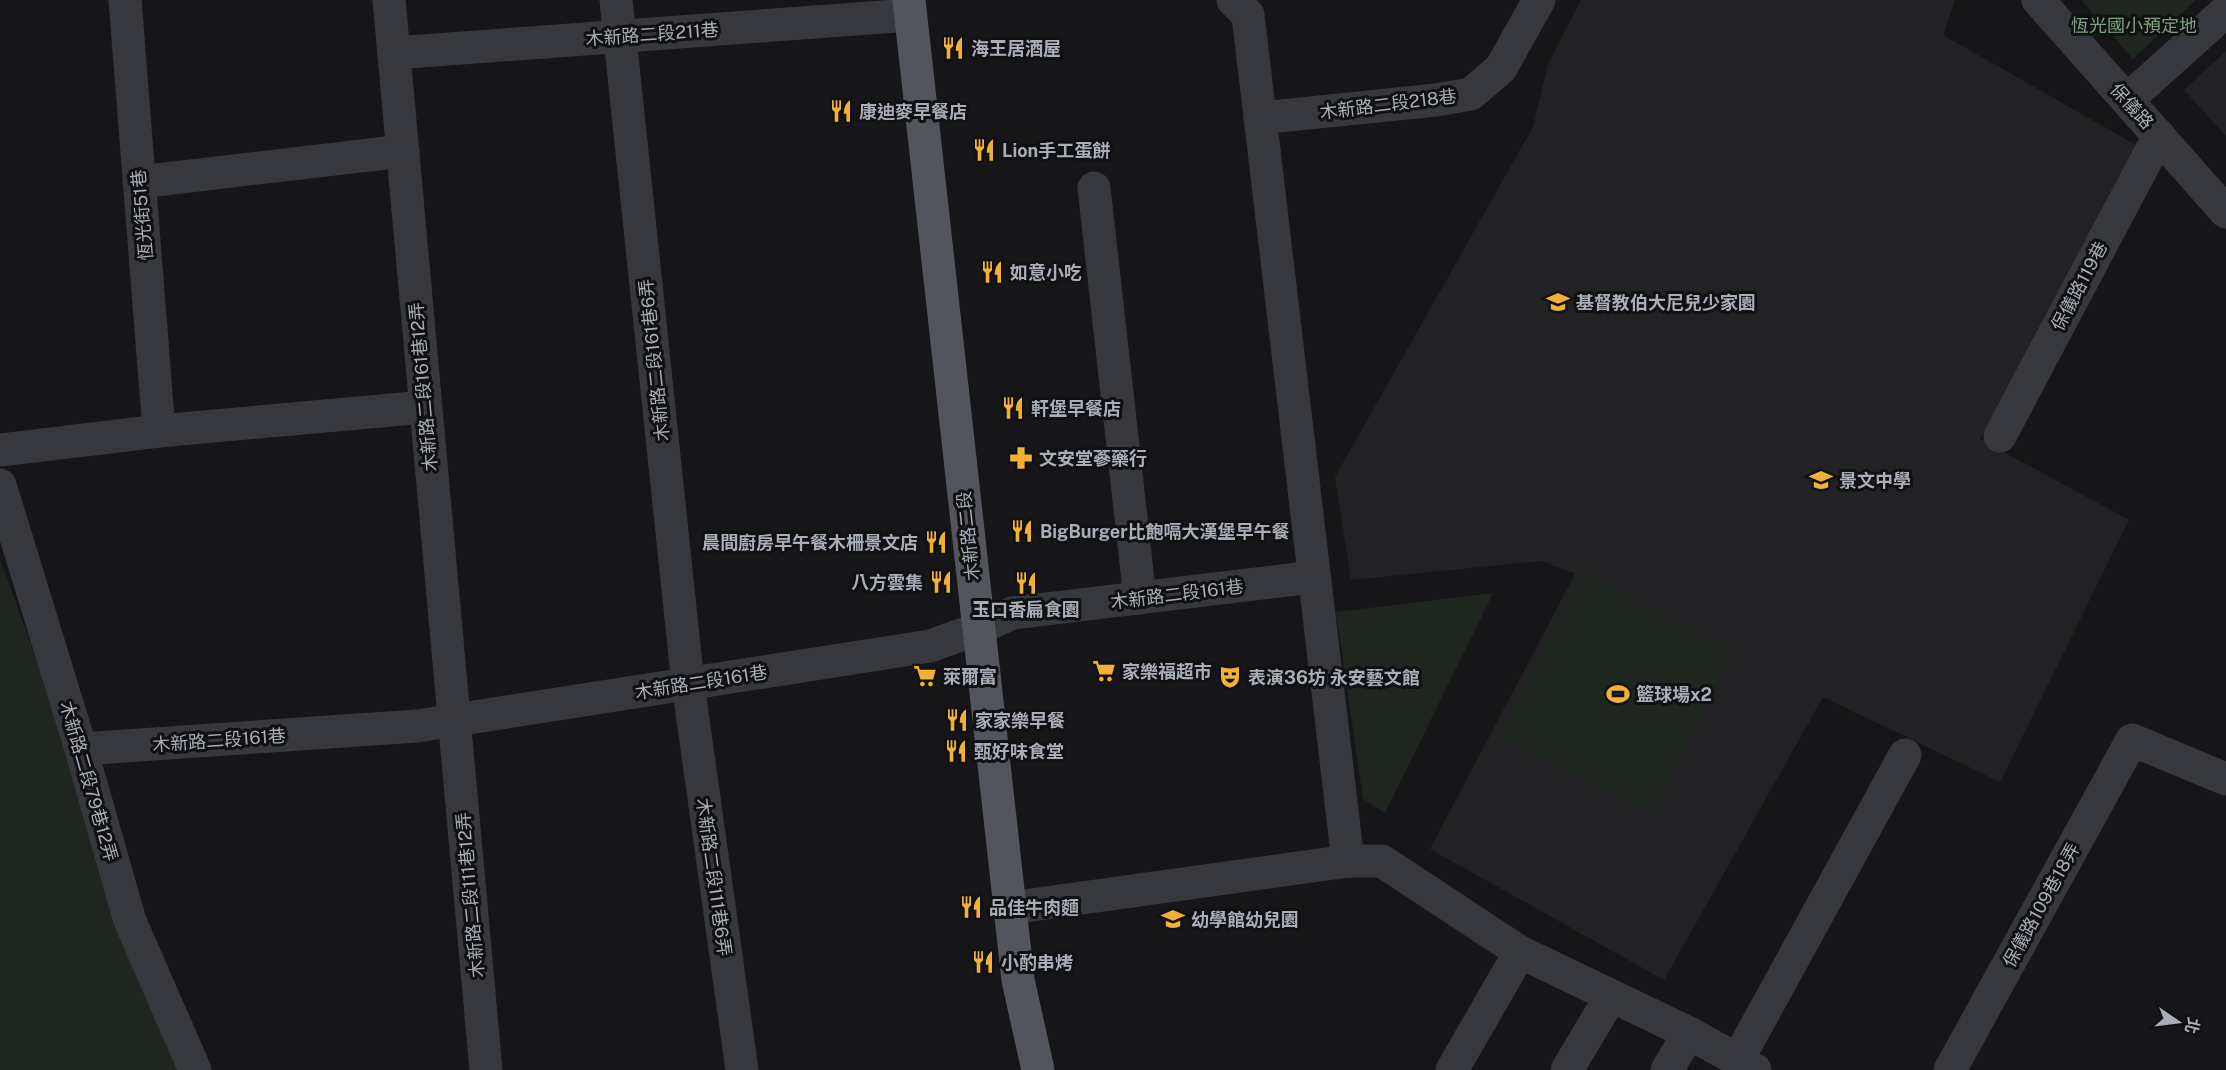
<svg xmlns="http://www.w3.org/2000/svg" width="2226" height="1070" viewBox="0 0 2226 1070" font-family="'Public Sans','Noto Sans TC',sans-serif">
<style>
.built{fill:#222225}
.green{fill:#1e261f}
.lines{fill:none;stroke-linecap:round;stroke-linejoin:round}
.minor{stroke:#37383d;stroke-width:33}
.major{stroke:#53555c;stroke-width:33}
.labels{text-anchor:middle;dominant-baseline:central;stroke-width:6;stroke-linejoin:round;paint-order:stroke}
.park-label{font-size:18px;fill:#7fa381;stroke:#111113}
.street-label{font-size:18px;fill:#a8adb8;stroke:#111113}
.poi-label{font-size:18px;font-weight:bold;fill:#a8adb8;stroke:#111113;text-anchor:start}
</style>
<rect width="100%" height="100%" fill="#161618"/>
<g class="built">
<path d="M1581,0h374l-12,35 195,111 -158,293 149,81 -129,262 -177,-85 -159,283 -234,-131 145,-275 -33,-13 -191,19 -16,-103 198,-350 15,-63z"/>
<path d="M2226,51v85l-42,-46z"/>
</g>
<g class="green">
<path d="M2081,0h115l-63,59z"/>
<path d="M0,559l186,511h-186z"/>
<path d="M1583,574l151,76 -82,164 -151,-77z"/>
<path d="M1493,593l-108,220 -22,-14 -27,-187z"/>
</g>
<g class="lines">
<g class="minor">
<path d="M125,0l34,431"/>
<path d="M389,0l97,1070"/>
<path d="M616,0l72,684 54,386"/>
<path d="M1233,0l15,15 100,846"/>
<path d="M2038,0l188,212"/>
<path d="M394,53l516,-38"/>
<path d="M2127,100l99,-89"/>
<path d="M1260,118l176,-18 35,-6 30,-26 38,-68"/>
<path d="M139,182l264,-31"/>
<path d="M1094,188l46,410"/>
<path d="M2000,436l159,-300"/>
<path d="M0,450l159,-19 266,-24"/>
<path d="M0,485l81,264 49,172 65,149"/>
<path d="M81,749l336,-23 513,-80 48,-17 34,-16 302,-36"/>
<path d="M1010,908l338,-47h34l138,91 169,81 66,37"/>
<path d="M1737,1061l168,-306"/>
<path d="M1452,1070l68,-118"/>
<path d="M1567,1070l44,-74"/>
<path d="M1667,1070l22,-37"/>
<path d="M1950,1070l182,-330 94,39"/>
</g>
<path class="major" d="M909,0l109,980 20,90"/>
</g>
<defs>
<g id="restaurant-bare" transform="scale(1.8)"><path d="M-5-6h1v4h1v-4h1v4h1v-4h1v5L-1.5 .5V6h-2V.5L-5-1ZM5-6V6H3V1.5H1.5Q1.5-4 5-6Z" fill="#f2b134" stroke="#111113" stroke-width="2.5" paint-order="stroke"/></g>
<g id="school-bare" transform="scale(1.8)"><path d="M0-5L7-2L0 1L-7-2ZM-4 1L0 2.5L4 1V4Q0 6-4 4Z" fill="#f2b134" stroke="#111113" stroke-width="2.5" paint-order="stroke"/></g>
<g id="pharmacy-bare" transform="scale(1.8)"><path d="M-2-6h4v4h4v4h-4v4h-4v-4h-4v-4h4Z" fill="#f2b134" stroke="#111113" stroke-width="2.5" paint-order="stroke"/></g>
<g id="supermarket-bare" transform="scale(1.8)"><path d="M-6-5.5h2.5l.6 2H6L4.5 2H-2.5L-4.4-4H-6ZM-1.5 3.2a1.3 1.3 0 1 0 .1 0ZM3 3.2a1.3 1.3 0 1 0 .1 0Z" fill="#f2b134" stroke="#111113" stroke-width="2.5" paint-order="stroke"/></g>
<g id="theatre-bare" transform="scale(1.8)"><path d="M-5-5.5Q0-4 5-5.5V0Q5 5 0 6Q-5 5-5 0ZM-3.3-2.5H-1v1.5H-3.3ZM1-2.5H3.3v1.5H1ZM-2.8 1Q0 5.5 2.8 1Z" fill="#f2b134" stroke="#111113" stroke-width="2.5" paint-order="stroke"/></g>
<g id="stadium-bare" transform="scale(1.8)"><path d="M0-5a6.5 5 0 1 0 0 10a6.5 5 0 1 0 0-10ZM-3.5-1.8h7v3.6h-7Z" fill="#f2b134" stroke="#111113" stroke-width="2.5" paint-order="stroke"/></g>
</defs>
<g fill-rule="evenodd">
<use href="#restaurant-bare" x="953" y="48"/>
<use href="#restaurant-bare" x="841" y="111"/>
<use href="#restaurant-bare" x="984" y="150"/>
<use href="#restaurant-bare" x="992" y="272"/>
<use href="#school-bare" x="1558" y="302"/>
<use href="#restaurant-bare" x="1013" y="408"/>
<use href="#pharmacy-bare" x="1021" y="458"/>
<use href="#school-bare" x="1821" y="480"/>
<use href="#restaurant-bare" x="1022" y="531"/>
<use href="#restaurant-bare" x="936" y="542"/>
<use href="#restaurant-bare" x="941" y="582"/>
<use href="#restaurant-bare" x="1026" y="583"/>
<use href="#supermarket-bare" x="1104" y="671"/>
<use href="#supermarket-bare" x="925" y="676"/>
<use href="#theatre-bare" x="1230" y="677"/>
<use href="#stadium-bare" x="1618" y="694"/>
<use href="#restaurant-bare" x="957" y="720"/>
<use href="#restaurant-bare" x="956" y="751"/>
<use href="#restaurant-bare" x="971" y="907"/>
<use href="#school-bare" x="1173" y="919"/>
<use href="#restaurant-bare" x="983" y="962"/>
</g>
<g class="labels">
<g class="park-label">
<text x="2134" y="25">恆光國小預定地</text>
</g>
<g class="street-label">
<text transform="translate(652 34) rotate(-4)">木新路二段211巷</text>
<text transform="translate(1388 104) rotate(-7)">木新路二段218巷</text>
<text transform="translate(2132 106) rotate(48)">保儀路</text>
<text transform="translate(142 215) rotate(-95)">恆光街51巷</text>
<text transform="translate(2079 286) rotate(-62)">保儀路119巷</text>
<text transform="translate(654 360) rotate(-96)">木新路二段161巷6弄</text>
<text transform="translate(423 387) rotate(-95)">木新路二段161巷12弄</text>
<text transform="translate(968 536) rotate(-96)">木新路二段</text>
<text transform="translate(1177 594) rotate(-7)">木新路二段161巷</text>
<text transform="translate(701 682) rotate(-9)">木新路二段161巷</text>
<text transform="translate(219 740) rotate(-4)">木新路二段161巷</text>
<text transform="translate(89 781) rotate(74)">木新路二段79巷12弄</text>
<text transform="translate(714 877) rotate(82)">木新路二段111巷6弄</text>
<text transform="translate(470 895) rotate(-95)">木新路二段111巷12弄</text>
<text transform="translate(2041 905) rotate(-61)">保儀路109巷18弄</text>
</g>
<g class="poi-label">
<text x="971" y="48">海王居酒屋</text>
<text x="859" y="111">康迪麥早餐店</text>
<text x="1002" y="150">Lion手工蛋餅</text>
<text x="1010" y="272">如意小吃</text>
<text x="1576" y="302">基督教伯大尼兒少家園</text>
<text x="1031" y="408">軒堡早餐店</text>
<text x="1039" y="458">文安堂蔘藥行</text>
<text x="1839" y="480">景文中學</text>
<text x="1040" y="531">BigBurger比飽嗝大漢堡早午餐</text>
<text x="918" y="542" text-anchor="end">晨間廚房早午餐木柵景文店</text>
<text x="923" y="582" text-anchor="end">八方雲集</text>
<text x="1026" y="609" text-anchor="middle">玉口香扁食園</text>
<text x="1122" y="671">家樂福超市</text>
<text x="943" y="676">萊爾富</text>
<text x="1248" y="677">表演36坊 永安藝文館</text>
<text x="1636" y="694">籃球場x2</text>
<text x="975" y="720">家家樂早餐</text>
<text x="974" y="751">甄好味食堂</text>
<text x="989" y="907">品佳牛肉麵</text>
<text x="1191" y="919">幼學館幼兒園</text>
<text x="1001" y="962">小酌串烤</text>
</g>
</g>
<g transform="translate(2178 1022) rotate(104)" stroke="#111113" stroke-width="4.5" paint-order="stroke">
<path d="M0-4.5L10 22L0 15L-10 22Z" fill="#a8adb8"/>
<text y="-9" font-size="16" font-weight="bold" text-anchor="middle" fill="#a8adb8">北</text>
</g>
</svg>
